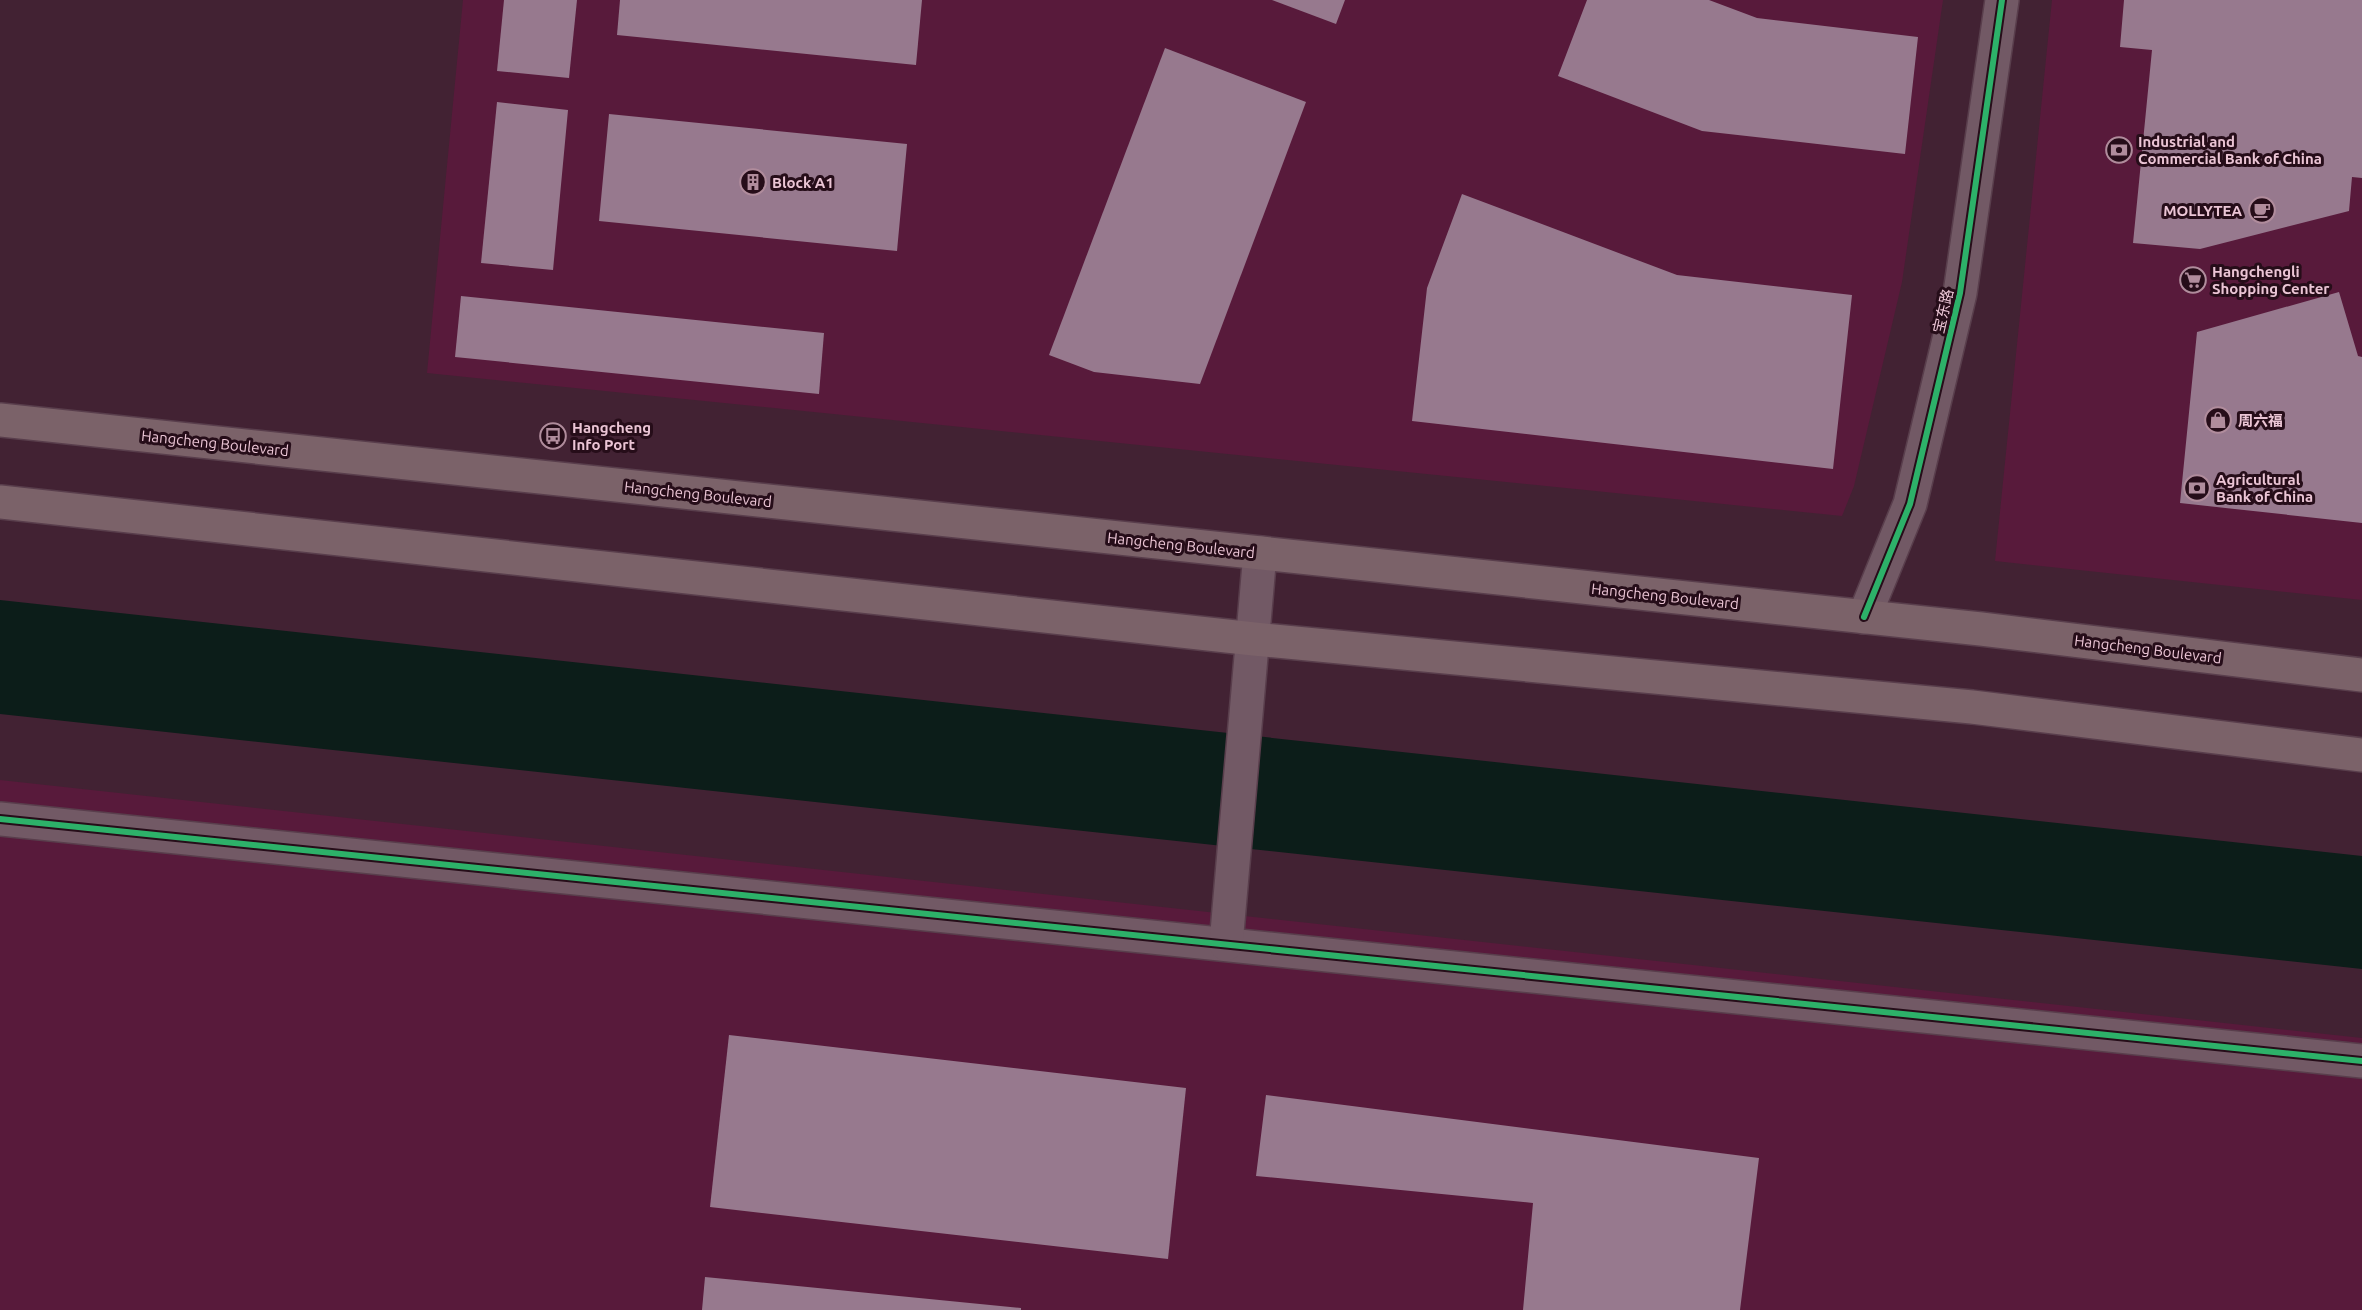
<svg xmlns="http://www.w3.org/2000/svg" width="2362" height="1310" viewBox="0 0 2362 1310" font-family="Ubuntu,'Noto Sans SC',sans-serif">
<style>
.built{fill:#581a3b}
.water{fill:#0c1d19}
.building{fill:#97798e}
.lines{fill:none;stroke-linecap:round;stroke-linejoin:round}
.minor-casing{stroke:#593e4c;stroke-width:36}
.major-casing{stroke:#593e4c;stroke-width:36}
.minor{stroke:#725965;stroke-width:33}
.major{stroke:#7b6269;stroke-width:33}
.cycleway-casing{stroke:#260d19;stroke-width:10}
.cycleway{stroke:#2db169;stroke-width:6}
.labels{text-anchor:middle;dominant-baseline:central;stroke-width:6;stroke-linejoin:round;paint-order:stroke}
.poi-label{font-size:15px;font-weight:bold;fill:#ebc5d5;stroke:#260d19;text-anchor:start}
.street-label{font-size:15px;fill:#ebc5d5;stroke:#260d19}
</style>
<rect width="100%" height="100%" fill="#422233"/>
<g class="built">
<path d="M463,0h1480l-41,282 -48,204 -12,30 -1415,-143z"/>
<path d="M2052,0h310v600l-367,-39z"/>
<path d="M0,780l2362,258v272h-2362z"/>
</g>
<path class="water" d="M0,600l2362,256v113l-2362,-255z"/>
<g class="building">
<path d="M504,0h73l-8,78 -72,-7z"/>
<path d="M620,0h302l-6,65 -299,-30z"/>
<path d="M1272,0h73l-9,24z"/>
<path d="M1587,0h122l48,18 161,19 -13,117 -203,-23 -144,-55z"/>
<path d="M2124,0h238v178l-10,-1 -3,34 -149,38 -67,-6 19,-193 -32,-3z"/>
<path d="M1165,48l141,54 -106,282 -106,-12 -45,-17z"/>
<path d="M497,102l71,8 -15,160 -72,-7z"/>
<path d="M609,114l298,30 -10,107 -298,-30z"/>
<path d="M1462,194l215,81 175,20 -19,174 -421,-48 15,-133z"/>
<path d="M2339,292l19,64 4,1v166l-182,-20 17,-171z"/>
<path d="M461,296l363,37 -5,61 -364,-37z"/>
<path d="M729,1035l457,53 -18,171 -458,-52z"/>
<path d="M1266,1095l493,63 -19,152h-217l10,-107 -277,-27z"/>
<path d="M705,1277l316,31v2h-319z"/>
</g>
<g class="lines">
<g class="minor-casing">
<g id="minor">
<path d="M1864,617l46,-113 50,-211 42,-293"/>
<path d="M0,819l2362,242"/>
<path d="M1226,944l34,-391"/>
</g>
</g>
<g class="major-casing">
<g id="major">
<path d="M0,420l1981,209 381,46"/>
<path d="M0,502l1254,137 718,68 390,48"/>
</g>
</g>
<use href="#minor" class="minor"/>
<use href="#major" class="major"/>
<g class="cycleway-casing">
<g id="cycleway">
<path d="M1864,617l46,-113 50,-211 42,-293"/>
<path d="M0,819l2362,242"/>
</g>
</g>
<use href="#cycleway" class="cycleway"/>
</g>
<defs>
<g id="bank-ring" transform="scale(1.35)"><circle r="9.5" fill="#260d19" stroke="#b08c9c" stroke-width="1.5"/><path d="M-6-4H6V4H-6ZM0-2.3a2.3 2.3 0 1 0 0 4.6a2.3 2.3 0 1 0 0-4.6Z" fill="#b08c9c"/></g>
<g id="building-ring" transform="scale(1.35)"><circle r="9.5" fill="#260d19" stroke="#b08c9c" stroke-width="1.5"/><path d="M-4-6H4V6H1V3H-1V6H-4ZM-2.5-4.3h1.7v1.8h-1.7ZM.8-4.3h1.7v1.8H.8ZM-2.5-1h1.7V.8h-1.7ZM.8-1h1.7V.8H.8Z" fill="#b08c9c"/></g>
<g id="cafe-ring" transform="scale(1.35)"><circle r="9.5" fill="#260d19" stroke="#b08c9c" stroke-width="1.5"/><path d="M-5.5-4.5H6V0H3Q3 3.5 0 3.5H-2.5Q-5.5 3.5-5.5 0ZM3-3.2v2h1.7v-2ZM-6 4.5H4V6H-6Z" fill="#b08c9c"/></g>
<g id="supermarket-ring" transform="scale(1.35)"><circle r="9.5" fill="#260d19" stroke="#b08c9c" stroke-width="1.5"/><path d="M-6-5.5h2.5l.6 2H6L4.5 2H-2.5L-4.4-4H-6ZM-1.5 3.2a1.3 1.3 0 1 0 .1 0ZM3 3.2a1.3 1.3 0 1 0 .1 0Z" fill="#b08c9c"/></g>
<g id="shop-ring" transform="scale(1.35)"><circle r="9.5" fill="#260d19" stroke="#b08c9c" stroke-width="1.5"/><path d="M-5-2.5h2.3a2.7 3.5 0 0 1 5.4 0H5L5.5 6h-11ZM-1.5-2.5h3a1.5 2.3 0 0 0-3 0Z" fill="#b08c9c"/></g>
<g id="bus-ring" transform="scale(1.35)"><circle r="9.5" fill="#260d19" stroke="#b08c9c" stroke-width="1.5"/><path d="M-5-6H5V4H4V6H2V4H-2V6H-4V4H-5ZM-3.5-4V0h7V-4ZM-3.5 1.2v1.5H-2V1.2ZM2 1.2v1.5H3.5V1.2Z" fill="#b08c9c"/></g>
</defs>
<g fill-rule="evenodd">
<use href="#bank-ring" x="2119" y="150"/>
<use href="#building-ring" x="753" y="182"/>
<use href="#cafe-ring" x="2262" y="210"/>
<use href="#supermarket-ring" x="2193" y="280"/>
<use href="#shop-ring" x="2218" y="420"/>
<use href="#bus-ring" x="553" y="436"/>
<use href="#bank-ring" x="2197" y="488"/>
</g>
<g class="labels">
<g class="poi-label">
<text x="2138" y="141">Industrial and<tspan x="2138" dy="17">Commercial Bank of China</tspan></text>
<text x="772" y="182">Block A1</text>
<text x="2242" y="210" text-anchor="end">MOLLYTEA</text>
<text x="2212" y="271">Hangchengli<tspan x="2212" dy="17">Shopping Center</tspan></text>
<text x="2238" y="420">周六福</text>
<text x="572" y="427">Hangcheng<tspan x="572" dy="17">Info Port</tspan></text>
<text x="2216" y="479">Agricultural<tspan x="2216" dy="17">Bank of China</tspan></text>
</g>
<g class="street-label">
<text transform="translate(1943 311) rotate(-77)">宝东路</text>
<text transform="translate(215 443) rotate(6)">Hangcheng Boulevard</text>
<text transform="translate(698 494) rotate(6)">Hangcheng Boulevard</text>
<text transform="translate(1181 545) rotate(6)">Hangcheng Boulevard</text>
<text transform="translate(1665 596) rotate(6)">Hangcheng Boulevard</text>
<text transform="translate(2148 649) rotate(7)">Hangcheng Boulevard</text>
</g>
</g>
</svg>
